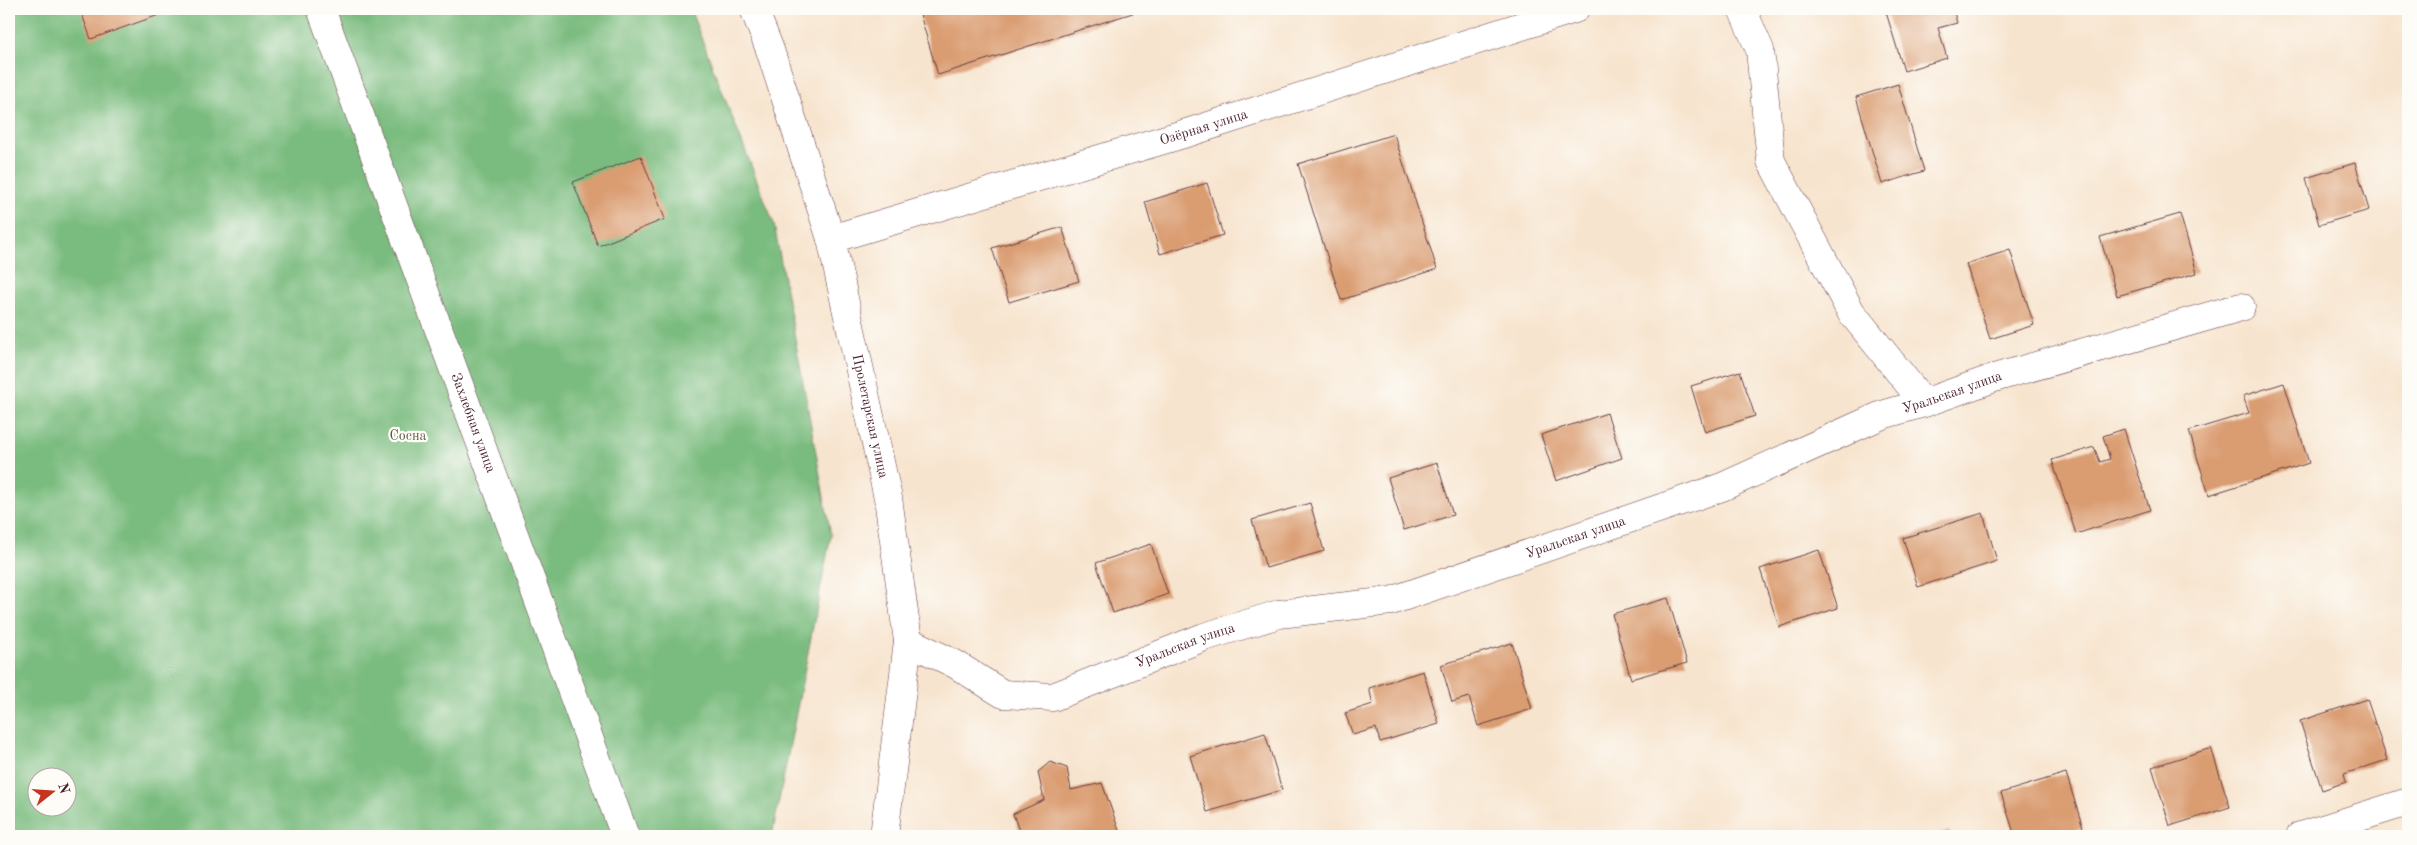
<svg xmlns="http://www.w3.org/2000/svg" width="2417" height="845" viewBox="0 0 2417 845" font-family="'Old Standard TT',serif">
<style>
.forest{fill:#7abc7f;stroke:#626e55;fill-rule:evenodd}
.building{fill:#da9c71}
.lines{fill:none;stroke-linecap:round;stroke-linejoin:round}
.minor-casing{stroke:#643d43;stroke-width:29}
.minor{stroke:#fff;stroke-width:28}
.labels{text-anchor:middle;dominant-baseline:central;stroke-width:4.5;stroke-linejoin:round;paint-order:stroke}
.street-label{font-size:14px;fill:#4a1f2b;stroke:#fdfcf7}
.park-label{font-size:14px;fill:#61584b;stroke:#fdfcf7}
</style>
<rect width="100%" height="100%" fill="#fdfcf7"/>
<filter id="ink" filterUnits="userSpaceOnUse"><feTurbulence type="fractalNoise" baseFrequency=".02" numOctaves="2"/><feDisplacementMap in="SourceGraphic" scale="10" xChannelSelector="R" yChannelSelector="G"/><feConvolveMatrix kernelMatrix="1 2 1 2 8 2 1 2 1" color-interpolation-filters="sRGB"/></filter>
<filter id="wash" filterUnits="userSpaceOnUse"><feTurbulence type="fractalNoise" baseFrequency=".0096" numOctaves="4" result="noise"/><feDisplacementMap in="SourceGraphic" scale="20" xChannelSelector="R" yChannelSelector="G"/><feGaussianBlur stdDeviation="1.12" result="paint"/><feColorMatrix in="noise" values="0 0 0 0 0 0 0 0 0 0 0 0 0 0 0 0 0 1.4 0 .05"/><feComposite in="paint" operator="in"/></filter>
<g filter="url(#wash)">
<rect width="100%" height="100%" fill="#f7e4ce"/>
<path class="forest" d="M9,9h681l84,215 57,311 -59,301h-763zM38,778h30v30h-30z"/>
<g id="blocks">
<g class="building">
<path d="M80,9h76l3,6 -68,24z"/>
<path d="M926,9h219l-207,66 -19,-64z"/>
<path d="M1885,9h68l4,14 -19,5 9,30 -43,13z"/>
<path d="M1898,84l26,87 -42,13 -26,-87z"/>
<path d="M1394,134l43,135 -96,31 -43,-136z"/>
<path d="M641,156l24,63 -67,27 -25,-64z"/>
<path d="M2355,163l14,47 -50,15 -13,-47z"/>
<path d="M1207,183l16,52 -63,19 -15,-52z"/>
<path d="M2180,214l17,59 -80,23 -17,-59z"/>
<path d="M1062,227l17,54 -70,21 -17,-54z"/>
<path d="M2010,250l24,75 -44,14 -24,-75z"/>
<path d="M1740,371l15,45 -50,16 -14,-46z"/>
<path d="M2284,383l25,80 -100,32 -20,-64 60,-18 -6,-17z"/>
<path d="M1607,413l15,45 -66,23 -15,-46z"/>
<path d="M2124,429l26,81 -74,24 -24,-74 42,-13 6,15 10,-3 -7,-23z"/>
<path d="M1437,463l16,52 -49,15 -16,-52z"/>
<path d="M1310,503l14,48 -58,17 -14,-48z"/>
<path d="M1983,513l14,48 -79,26 -15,-49z"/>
<path d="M1151,544l17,50 -55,19 -17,-50z"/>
<path d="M1819,550l19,58 -59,19 -19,-58z"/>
<path d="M1668,598l19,65 -56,16 -19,-65z"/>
<path d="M1512,643l20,66 -54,17 -9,-29 -17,5 -11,-37z"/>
<path d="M1423,671l16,53 -59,18 -4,-14 -23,7 -8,-22 28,-9 -4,-16z"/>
<path d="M2367,699l20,61 -43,14 2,8 -24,8 -22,-69z"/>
<path d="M1265,733l17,57 -75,22 -17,-56z"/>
<path d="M2211,748l19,59 -60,19 -18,-59z"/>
<path d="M1050,762l17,6 4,22 31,-7 19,53h-100l-8,-22 31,-14 -6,-28z"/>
<path d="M2066,773l17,55 -28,8h-40l-14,-43z"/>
<path d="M1949,831l2,5h-16z"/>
</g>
</g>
</g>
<g filter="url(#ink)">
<use href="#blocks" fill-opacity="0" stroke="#643d43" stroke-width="1"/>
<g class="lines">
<g class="minor-casing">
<g id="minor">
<path id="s1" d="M321,9l304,827"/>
<path id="s2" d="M754,9l16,41 61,189 57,259 20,143 -24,195"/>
<path d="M1742,9l18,41 11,111 80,151 73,91"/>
<path id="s3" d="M831,239l359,-107 385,-123"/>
<path id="s4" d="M908,641l47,23 48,30 50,3 151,-60 75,-23 112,-13 331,-114 160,-72 42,-12 70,-25 247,-71"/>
<path d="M2300,836l108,-34"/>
</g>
</g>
<use href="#minor" class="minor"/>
</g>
</g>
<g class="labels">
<g class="street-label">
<text stroke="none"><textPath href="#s3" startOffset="389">Озёрная улица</textPath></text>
<text stroke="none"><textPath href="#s4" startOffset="1112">Уральская улица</textPath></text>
<text stroke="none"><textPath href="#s2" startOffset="424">Пролетарская улица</textPath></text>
<text stroke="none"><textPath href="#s1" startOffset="441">Захлебная улица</textPath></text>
<text stroke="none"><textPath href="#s4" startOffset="708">Уральская улица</textPath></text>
<text stroke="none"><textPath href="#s4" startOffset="301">Уральская улица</textPath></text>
</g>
<g class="park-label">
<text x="408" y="436">Сосна</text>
</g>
</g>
<rect width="2417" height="845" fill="none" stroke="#fdfcf7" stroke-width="30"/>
<g transform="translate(52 792) rotate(73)"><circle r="24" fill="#fdfcf7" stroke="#b5a4a5"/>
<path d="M0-4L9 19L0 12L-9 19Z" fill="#c8321e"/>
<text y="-8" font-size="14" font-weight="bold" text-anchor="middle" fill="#4a1f2b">N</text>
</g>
</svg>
